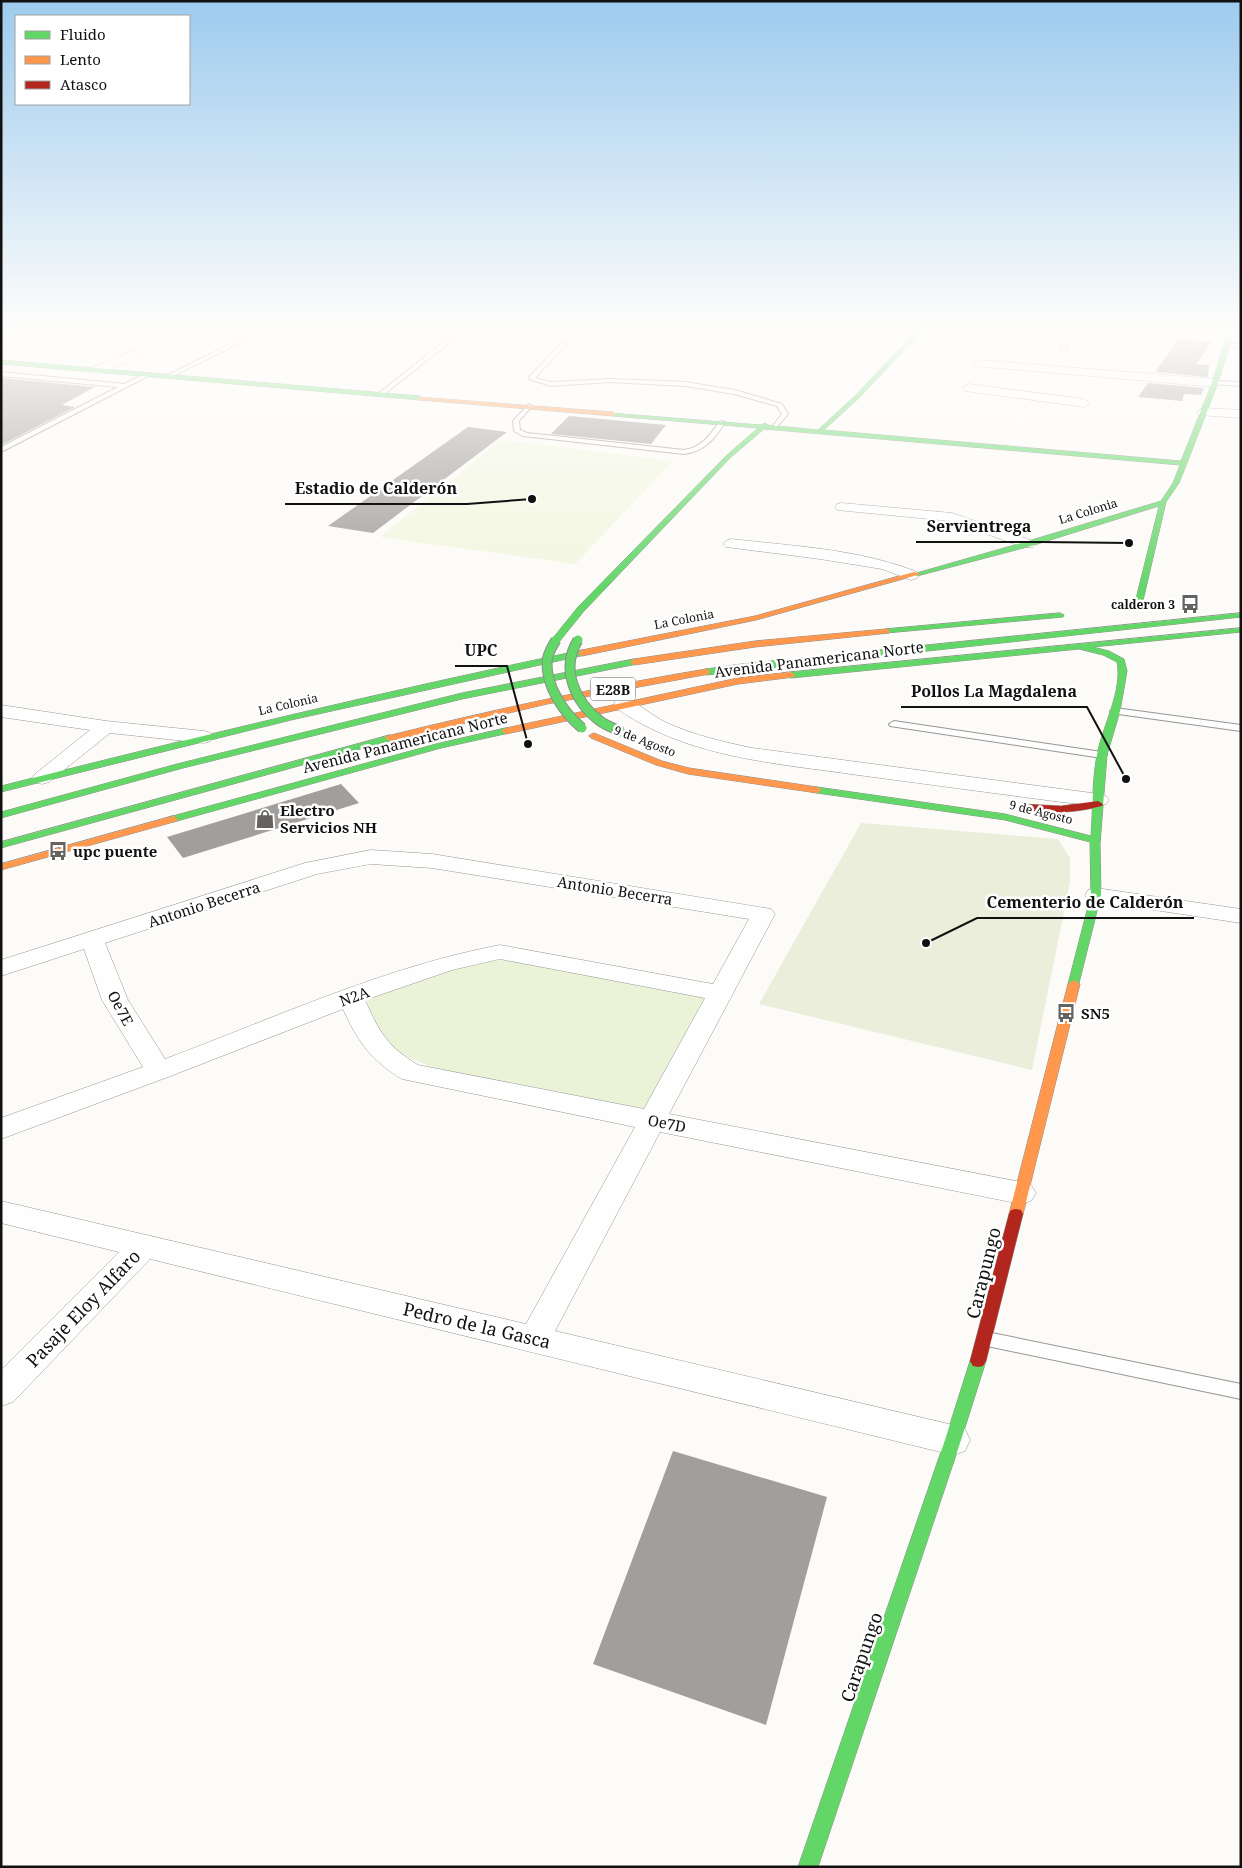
<svg xmlns="http://www.w3.org/2000/svg" width="1242" height="1868" viewBox="0 0 1242 1868" font-family="'Noto Serif',serif">
<style>
.green{fill:#eaf2d7}
.cemetery{fill:#ebeedb}
.pitch{fill:#f3f6e0}
.building{fill:#a19e9c}
.lines{fill:none;stroke-linecap:round;stroke-linejoin:round}
.lane-casing{stroke:#979695;stroke-width:2}
.street-casing{stroke:#979695;stroke-width:1}
.fast-casing{stroke:#8e8d8b;stroke-width:1}
.slow-casing{stroke:#8e8d8b;stroke-width:1}
.jam-casing{stroke:#8e8d8b;stroke-width:1}
.lane{fill:#fffefe;fill-rule:evenodd}
.street{fill:#fffefe;fill-rule:evenodd}
.fast{fill:#63d668;fill-rule:evenodd}
.slow{fill:#ff974d;fill-rule:evenodd}
.jam{fill:#b3261e;fill-rule:evenodd}
.fast-bridge-casing{stroke:#8e8d8b;stroke-width:11;stroke-linecap:butt}
.fast-bridge{stroke:#63d668;stroke-width:9}
.labels{text-anchor:middle;dominant-baseline:central;stroke-width:5;stroke-linejoin:round;paint-order:stroke}
.far-street-label{font-size:12px;fill:#111;stroke:#fff}
.far-poi-label{font-size:12px;font-weight:bold;fill:#111;stroke:#fff;text-anchor:end}
.shield{fill:#fff;stroke:#585858;stroke-width:1}
.shield-label{font-size:14px;font-weight:bold;fill:#111}
.street-label{font-size:15px;fill:#111;stroke:#fff}
.poi-label{font-size:15px;font-weight:bold;fill:#111;stroke:#fff;text-anchor:start}
.near-street-label{font-size:18px;fill:#111;stroke:#fff}
.leader{fill:none;stroke:#111;stroke-width:2}
.callout-dot{fill:#111;stroke:#fff;stroke-width:2}
.callout-label{font-size:16px;text-anchor:middle;font-weight:bold;fill:#111;stroke:#fff;stroke-width:5;stroke-linejoin:round;paint-order:stroke}
</style>
<rect width="100%" height="100%" fill="#fdfbf7"/>
<path class="green" d="M505,958l200,40 -60,114 -205,-42 -41,-16 -24,-24 -9,-32 111,-37z"/>
<path class="cemetery" d="M861,823l197,16 12,19v24l-38,188 -273,-66z"/>
<path class="pitch" d="M501,440l172,21 -98,103 -195,-27z"/>
<g class="building">
<path d="M1179,339l33,3 -16,22 13,1 -1,12 -53,-5z"/>
<path d="M1,378l94,9 -33,18 13,2 -74,38z"/>
<path d="M1148,383l56,5 -3,7 -17,-1 -2,7 -44,-4z"/>
<path d="M569,416l97,9 -15,19 -100,-10z"/>
<path d="M468,427l39,5 -134,101 -45,-7z"/>
<path d="M341,784l18,19 -176,55 -16,-21z"/>
<path d="M673,1451l154,46 -61,228 -173,-61z"/>
</g>
<g class="lines">
<g class="lane-casing">
<g id="lane">
<path d="M425,327h16l23,4 -81,64h-4v-2l77,-61z"/>
<path d="M941,327l117,6 7,4 2,12 -5,1 -3,-12 -2,-1z"/>
<path d="M255,332l5,1 -89,44 -5,-1z"/>
<path d="M564,341l2,3 -31,34 16,4 59,-3 75,3 50,8 47,14 6,10 -13,15 -3,-2 10,-13 -5,-8 -43,-12 -49,-8 -75,-4 -59,4 -22,-7v-2z"/>
<path d="M1226,343l15,1v4l-17,-2z"/>
<path d="M1,372l123,12 23,-11 5,1 -151,78v-5l117,-60 -117,-11z"/>
<path d="M1215,381l26,1v4l-28,-2v-2z"/>
<path d="M529,404l3,2 -13,15 1,9 7,3 157,17c18,-3 26,-15 36,-29l5,1c-10,17 -20,29 -41,32l-161,-18 -9,-5 -1,-10z"/>
<path d="M1115,708l126,17v6l-130,-18 -1,-2z"/>
<path d="M894,721l208,31 5,3 -5,3 -212,-32 -1,-2z"/>
<path d="M987,1332l254,52v15l-254,-53 -6,-2 -3,-5 3,-5z"/>
</g>
</g>
<g class="street-casing">
<g id="street">
<path d="M35,327h15l-1,2 -48,18v-7z"/>
<path d="M188,327h14l-100,46h-8l-2,-3 2,-3z"/>
<path d="M979,360l236,19 6,4 -6,4 -240,-21 -2,-2z"/>
<path d="M969,384l115,15 6,4 -6,4 -119,-16 -2,-3z"/>
<path d="M1203,408l38,2v8l-42,-3 -2,-3z"/>
<path d="M842,503l110,10 81,28 3,3 -3,3h-10l-73,-26 -113,-11 -2,-3 2,-3z"/>
<path d="M731,539c62,7 128,10 186,33l2,3 -2,3 -6,2 -29,-11 -62,-10 -94,-12 -3,-3 3,-3z"/>
<path d="M623,698c15,4 29,18 44,25 27,12 56,19 85,25l347,46 7,2 3,4 -3,4 -7,2 -38,-4c-68,-9 -135,-18 -203,-27 -83,-12 -171,-17 -242,-67l-2,-4 2,-4z"/>
<path d="M1,705l105,16 98,10 7,2 3,4 -3,4 -7,2 -94,-10 -61,49 -7,2 -7,-2 -3,-4 3,-4 55,-44 -89,-13z"/>
<path d="M371,850l61,4 339,55 4,5 -106,200 352,68 10,3 5,8 -5,8 -10,3 -361,-72 -105,199 398,94 12,4 5,11 -5,11 -12,4 -803,-196 -137,143 -12,4v-36l118,-118 -118,-29v-22l525,123 109,-197 -233,-48c-31,-19 -44,-37 -59,-70l-175,68 -167,62v-21l142,-51 -41,-67 -18,-51 -83,27v-16l304,-97zM371,864l61,4 317,51 -36,65 -213,-39c-116,22 -225,73 -335,114l-37,-59 -23,-57 212,-69zM500,959l205,39 -61,111 -226,-44c-30,-18 -39,-33 -53,-65l87,-30z"/>
<path d="M1096,888l145,21v14l-153,-23 -3,-5 3,-5z"/>
</g>
</g>
<g class="fast-casing">
<g id="fast">
<path d="M920,327h6l-66,70 -36,33 357,31 31,-78 17,-56h6l-17,56 -31,80 -8,20 -13,19 -25,107 -7,-2 25,-101 -128,40 -114,30 -4,-2 112,-32 136,-41 12,-18 7,-18 -416,-36 -34,29 -146,153 -25,31h-6v-4l25,-31 148,-151 32,-28 -145,-12 -2,-1v-2l150,12 4,-2 3,2 50,5 38,-35z"/>
<path d="M1,360l419,36 3,2 -3,2 -419,-36z"/>
<path d="M1060,613l4,2 -1,2 -177,16 -4,-2 4,-2z"/>
<path d="M1241,613v4l-535,58 -4,-3 4,-3 36,-5z"/>
<path d="M1241,628v4l-148,15 16,4 15,8 3,12 -7,40 -13,44 -7,89 1,51 -23,92h-8l-2,-3 23,-89 -1,-53 -85,-22 -188,-27 -5,-3 5,-3 188,27 86,22c2,-27 1,-55 6,-81 5,-28 26,-64 20,-93l-14,-7 -24,-6 -288,29 -4,-3 4,-3z"/>
<path d="M582,650l3,1v4l-294,65 -290,72v-6c193,-49 386,-95 581,-136z"/>
<path d="M634,659l3,1v4l-175,35 -279,69 -182,50v-6l176,-48 285,-71z"/>
<path d="M506,728l5,3 -2,2 -68,15 -264,73 -4,1 -5,-3 1,-2 267,-73z"/>
<path d="M390,735l5,3 -2,2 -392,108v-6z"/>
<path d="M978,1355l5,1 3,5 -25,79 -143,427h-20l147,-427 25,-79 3,-5z"/>
</g>
</g>
<g class="slow-casing">
<g id="slow">
<path d="M418,397l195,15 3,2 -3,2 -193,-16 -3,-2z"/>
<path d="M914,572l7,2 -165,46 -174,36 -4,-3 4,-3 173,-34z"/>
<path d="M886,629h3v4l-134,14 -121,18 -4,-3 4,-3 121,-18z"/>
<path d="M706,669l3,1v4l-162,30 -157,37 -5,-3 2,-2c105,-26 211,-49 319,-67z"/>
<path d="M791,672l4,3 -1,2 -56,7 -232,50 -5,-3 5,-3 232,-50z"/>
<path d="M594,733l68,28 27,7 128,19 5,3 -5,3 -129,-19 -32,-9 -65,-27 -2,-2z"/>
<path d="M173,816l5,3 -1,2 -176,49v-6z"/>
<path d="M1074,980l6,4 -57,230 -2,4 -5,1 -5,-1 -2,-4 59,-230z"/>
</g>
</g>
<g class="jam-casing">
<g id="jam">
<path d="M1098,801l5,3 -1,2c-27,7 -56,9 -83,3l-1,-2 5,-3 38,2z"/>
<path d="M1016,1209l5,1 2,4 -37,147 -3,5 -5,1 -5,-1 -3,-5 39,-147 2,-4z"/>
</g>
</g>
<use href="#lane" class="lane"/>
<use href="#street" class="street"/>
<use href="#fast" class="fast"/>
<use href="#slow" class="slow"/>
<use href="#jam" class="jam"/>
<g class="fast-bridge-casing">
<g id="fast-bridge">
<path d="M556,640c-4,7 -9,14 -9,22 -1,25 17,51 35,66"/>
<path d="M578,640c-18,29 -3,62 22,81 7,5 14,7 21,11"/>
</g>
</g>
<use href="#fast-bridge" class="fast-bridge"/>
</g>
<linearGradient id="sky" x2="0" y2="1"><stop stop-color="#9dcbee"/><stop offset="0.56" stop-color="#fefdfb"/><stop offset="1" stop-color="#fefdfb" stop-opacity="0"/></linearGradient>
<rect width="1242" height="588" fill="url(#sky)"/>
<defs>
<g id="bus-bare" transform="scale(1.5)"><path d="M-5-6H5V4H4V6H2V4H-2V6H-4V4H-5ZM-3.5-4V0h7V-4ZM-3.5 1.2v1.5H-2V1.2ZM2 1.2v1.5H3.5V1.2Z" fill="#646362" stroke="#fff" stroke-width="2.5" paint-order="stroke"/></g>
<g id="shop-bare" transform="scale(1.5)"><path d="M-5-2.5h2.3a2.7 3.5 0 0 1 5.4 0H5L5.5 6h-11ZM-1.5-2.5h3a1.5 2.3 0 0 0-3 0Z" fill="#646362" stroke="#fff" stroke-width="2.5" paint-order="stroke"/></g>
</defs>
<g fill-rule="evenodd">
<use href="#bus-bare" x="1190" y="604"/>
<use href="#shop-bare" x="265" y="819"/>
<use href="#bus-bare" x="58" y="851"/>
<use href="#bus-bare" x="1066" y="1013"/>
</g>
<g class="labels">
<g class="far-street-label">
<text transform="translate(1088 511) rotate(-17)">La Colonia</text>
<text transform="translate(684 619) rotate(-11)">La Colonia</text>
<text transform="translate(288 704) rotate(-13)">La Colonia</text>
<text transform="translate(645 741) rotate(21)">9 de Agosto</text>
<text transform="translate(1041 812) rotate(14)">9 de Agosto</text>
</g>
<g class="far-poi-label">
<text x="1175" y="604">calderon 3</text>
</g>
<rect class="shield" x="590.5" y="677.5" width="45" height="23" rx="4"/>
<g class="shield-label">
<text x="613" y="689">E28B</text>
</g>
<g class="street-label">
<text transform="translate(819 659) rotate(-7)">Avenida Panamericana Norte</text>
<text transform="translate(405 742) rotate(-14)">Avenida Panamericana Norte</text>
<text transform="translate(615 890) rotate(9)">Antonio Becerra</text>
<text transform="translate(204 904) rotate(-18)">Antonio Becerra</text>
<text transform="translate(354 996) rotate(-20)">N2A</text>
<text transform="translate(121 1008) rotate(62)">Oe7E</text>
<text transform="translate(667 1123) rotate(11)">Oe7D</text>
</g>
<g class="poi-label">
<text x="280" y="810">Electro<tspan x="280" dy="17">Servicios NH</tspan></text>
<text x="73" y="851">upc puente</text>
<text x="1081" y="1013">SN5</text>
</g>
<g class="near-street-label">
<text transform="translate(983 1273) rotate(-76)">Carapungo</text>
<text transform="translate(83 1308) rotate(-46)">Pasaje Eloy Alfaro</text>
<text transform="translate(477 1325) rotate(13)">Pedro de la Gasca</text>
<text transform="translate(861 1657) rotate(-71)">Carapungo</text>
</g>
</g>
<path class="leader" d="M532 499L467 504H285M1129 543L1041 542H916M528 744L507 666H455M1126 779L1087 707H901M926 943L977 918H1194"/>
<g class="callout-dot">
<circle cx="532" cy="499" r="5"/>
<circle cx="1129" cy="543" r="5"/>
<circle cx="528" cy="744" r="5"/>
<circle cx="1126" cy="779" r="5"/>
<circle cx="926" cy="943" r="5"/>
</g>
<g class="callout-label">
<text x="376" y="494">Estadio de Calderón</text>
<text x="979" y="532">Servientrega</text>
<text x="481" y="656">UPC</text>
<text x="994" y="697">Pollos La Magdalena</text>
<text x="1085" y="908">Cementerio de Calderón</text>
</g>
<rect width="1242" height="1868" fill="none" stroke="#111111" stroke-width="5"/>
<rect x="15" y="15" width="175" height="90" fill="#ffffff" stroke="#a0a0a0"/>
<rect x="25" y="31" width="25" height="8" fill="#63d668" stroke="#a0a0a0"/>
<text x="60" y="40" font-size="15" fill="#111111">Fluido</text>
<rect x="25" y="56" width="25" height="8" fill="#ff974d" stroke="#a0a0a0"/>
<text x="60" y="65" font-size="15" fill="#111111">Lento</text>
<rect x="25" y="81" width="25" height="8" fill="#b3261e" stroke="#a0a0a0"/>
<text x="60" y="90" font-size="15" fill="#111111">Atasco</text>
</svg>
